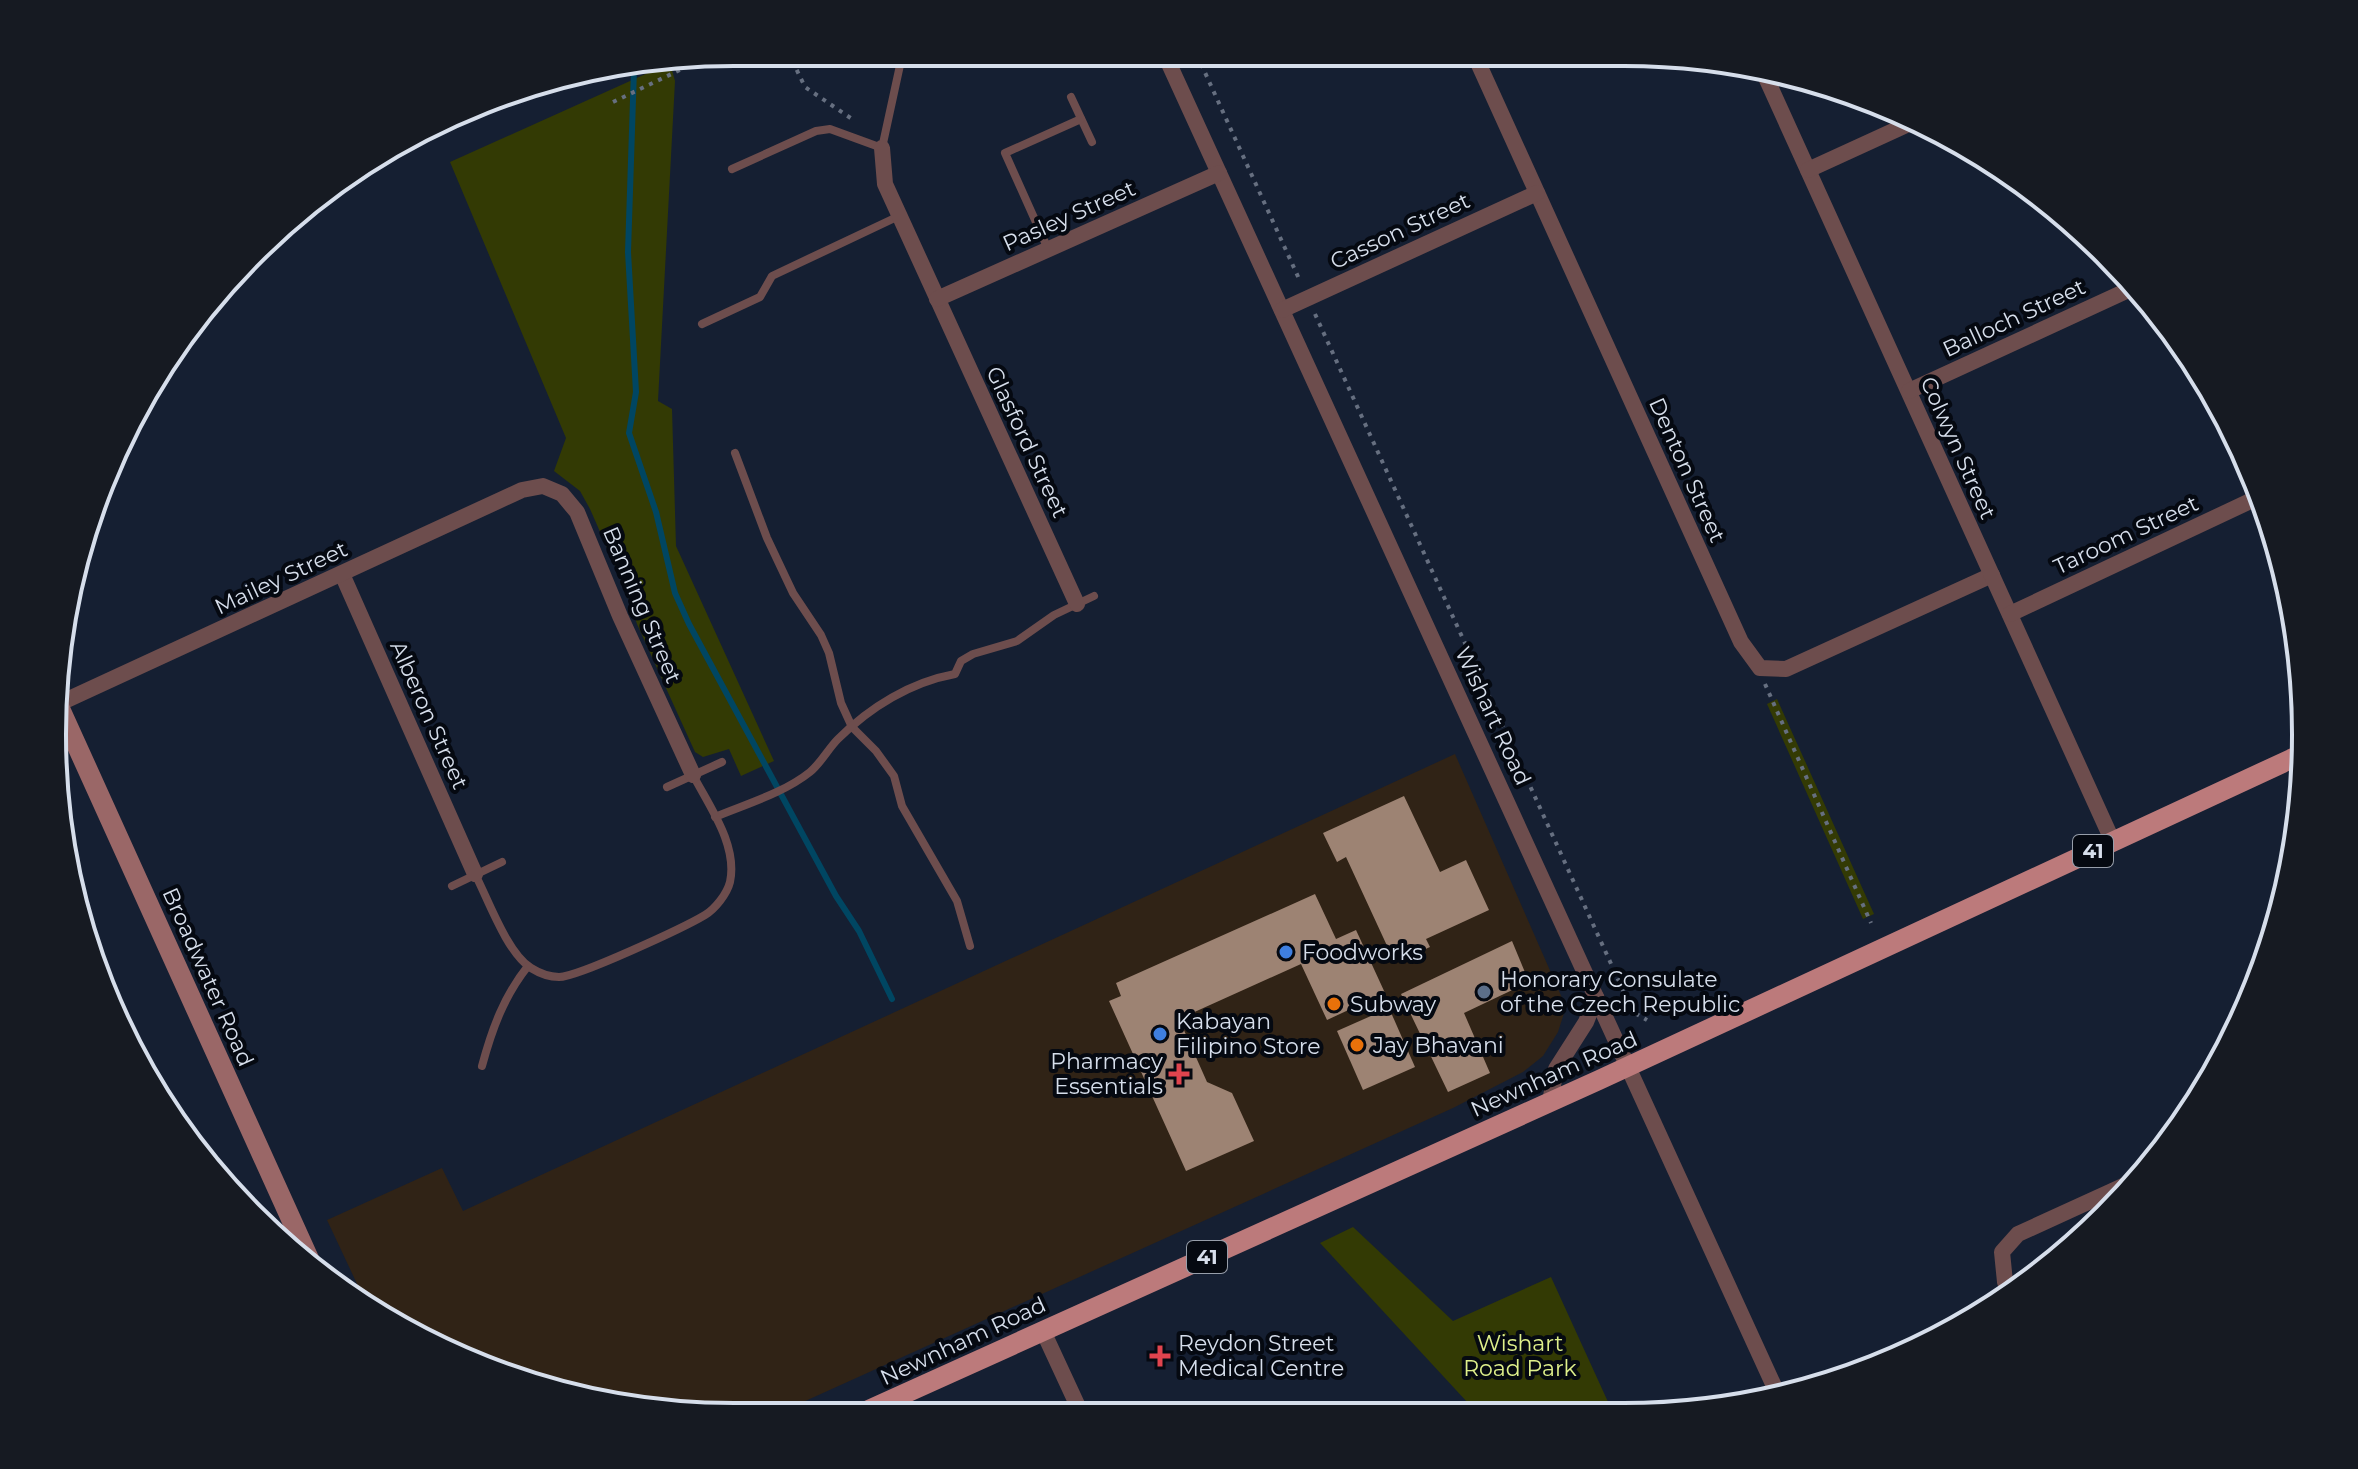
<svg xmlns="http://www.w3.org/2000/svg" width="2358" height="1469" viewBox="0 0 2358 1469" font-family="Montserrat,sans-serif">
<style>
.commercial{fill:#302316}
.green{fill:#333a04}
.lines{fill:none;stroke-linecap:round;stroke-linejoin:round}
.stream{stroke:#004662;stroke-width:6}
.building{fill:#9d8373}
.path{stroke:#666f80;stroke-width:4;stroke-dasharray:4 6;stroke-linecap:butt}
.lane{stroke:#6d4d4d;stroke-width:8}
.street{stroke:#6d4d4d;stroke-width:16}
.secondary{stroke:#9a6767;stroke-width:20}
.primary{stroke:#bc7a7b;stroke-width:20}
.shop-dot{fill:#3f7fe0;stroke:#050911;stroke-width:3}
.service-dot{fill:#5c6f8a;stroke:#050911;stroke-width:3}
.food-dot{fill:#e8710a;stroke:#050911;stroke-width:3}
.health-dot{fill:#e0444e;stroke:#050911;stroke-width:3}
.labels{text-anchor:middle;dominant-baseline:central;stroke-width:8;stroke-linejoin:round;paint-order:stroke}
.shield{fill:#050911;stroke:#979eaa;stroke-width:2}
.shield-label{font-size:20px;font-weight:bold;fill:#d6deeb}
.street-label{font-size:22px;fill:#d6deeb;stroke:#050911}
.poi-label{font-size:22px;fill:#d6deeb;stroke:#050911;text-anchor:start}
.park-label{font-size:22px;fill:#dff08b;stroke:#050911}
.rim{fill:none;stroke:#d6deeb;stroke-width:4}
</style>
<rect width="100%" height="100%" fill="#151f32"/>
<path class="commercial" d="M1455,754l111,253 -8,25 -15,24 -20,16 -70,36 -672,304 -135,-1 -172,-46 -108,-62 -39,-83 115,-52 21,43z"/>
<g class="green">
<path d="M670,63l5,18 -17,320 14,8 4,137 98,215 -33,15 -12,-27 -26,8 -8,-5 -58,-128 -10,-31 -37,-84 -10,-18 -26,-20 12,-33 -116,-276z"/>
<path d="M1777,699l97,215 -11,5 -96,-215z"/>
<path d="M1353,1227l100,94 98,-44 63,138h-140l-6,-12 -148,-160z"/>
</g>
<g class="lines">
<path class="stream" d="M634,69l-6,183 8,140 -7,41 27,79 19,81 14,31 147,272 23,35 33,68"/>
</g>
<g class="building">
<path d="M1404,796l36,76 26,-12 23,50 -63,29 4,8 -35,16 -49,-106 -9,5 -14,-29z"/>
<path d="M1315,894l21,45 20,-9 29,63 -58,27 -26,-56 -122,55 28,63 25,11 22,48 -68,30 -77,-170 12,-5 -5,-13z"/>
<path d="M1512,941l17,41 -65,31 26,60 -42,19 -47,-98z"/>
<path d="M1389,1008l26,59 -52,23 -26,-59z"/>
</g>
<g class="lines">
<g class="path">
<path d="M788,52l17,35 50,34"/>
<path d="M1197,55l103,226"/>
<path d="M613,102l96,-46"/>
<path d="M1315,314l318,698 14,8"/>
<path d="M1765,684l106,239"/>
</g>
<g class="lane">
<path d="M1071,97l21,45"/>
<path d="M732,169l84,-38 14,-2 52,19 20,-92 6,-3"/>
<path d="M1048,249l-43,-96 76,-34"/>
<path d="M702,324l58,-27 12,-21 127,-60"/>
<path d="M735,453l32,85 26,55 28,42 8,18 12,50 11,24 24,24 18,25 8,30 55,95 13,45"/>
<path d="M667,787l55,-25"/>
<path d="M715,817c31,-13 69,-24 95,-45 11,-9 18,-23 28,-33 32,-32 73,-57 117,-65l6,-13 12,-7 44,-13 37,-26 40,-19"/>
<path d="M475,874c13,25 32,79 56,94 8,5 19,9 28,9 19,0 126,-50 146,-62 10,-6 22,-21 25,-33 8,-37 -21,-76 -37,-107"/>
<path d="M452,886l50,-24"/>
<path d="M482,1066c10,-37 22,-70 46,-100"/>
</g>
<g class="street">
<path d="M1165,55l614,1342"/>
<path d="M1475,56l266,586 19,26 26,1 206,-94"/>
<path d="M1763,71l350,771"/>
<path d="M882,148l3,36 192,420"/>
<path d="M1808,170l107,-49"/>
<path d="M937,299l282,-126"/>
<path d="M1282,310l255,-117"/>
<path d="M1909,391l228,-105"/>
<path d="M342,574l133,300"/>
<path d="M2010,614l251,-118"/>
<path d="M58,704l464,-214 21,-4 19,8 15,18 43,104 73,159"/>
<path d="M1550,1102l6,-33 30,-47 10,-25"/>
<path d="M2011,1293l-6,-11 -3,-30 16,-18 116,-53"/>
<path d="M1043,1331l38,82"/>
</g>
<path class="secondary" d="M57,702l258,570"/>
<path class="primary" d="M864,1412l735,-332 705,-327"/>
</g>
<g class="shop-dot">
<circle cx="1286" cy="952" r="8"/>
<circle cx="1160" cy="1034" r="8"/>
</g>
<circle class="service-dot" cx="1484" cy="992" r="8"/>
<g class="food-dot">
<circle cx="1334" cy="1004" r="8"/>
<circle cx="1357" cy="1045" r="8"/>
</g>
<g class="health-dot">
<path d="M1175 1062h8v8h8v8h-8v8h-8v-8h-8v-8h8z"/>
<path d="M1156 1344h8v8h8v8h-8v8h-8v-8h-8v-8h8z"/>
</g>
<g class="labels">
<g class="shield">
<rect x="2073" y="835" width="40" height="32" rx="6"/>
<rect x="1187" y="1241" width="40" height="32" rx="6"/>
</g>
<g class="shield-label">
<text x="2093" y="851">41</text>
<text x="1207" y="1257">41</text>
</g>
<g class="street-label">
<text transform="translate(1069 216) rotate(-24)">Pasley Street</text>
<text transform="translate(1400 231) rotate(-25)">Casson Street</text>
<text transform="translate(2014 318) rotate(-25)">Balloch Street</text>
<text transform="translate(1027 442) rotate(65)">Glasford Street</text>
<text transform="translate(1958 448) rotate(66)">Colwyn Street</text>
<text transform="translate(1687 470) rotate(66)">Denton Street</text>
<text transform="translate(2126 535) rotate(-25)">Taroom Street</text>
<text transform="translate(281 578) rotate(-25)">Mailey Street</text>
<text transform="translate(642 605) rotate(67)">Banning Street</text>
<text transform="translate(429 715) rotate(66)">Alberon Street</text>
<text transform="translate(1493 716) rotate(65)">Wishart Road</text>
<text transform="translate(208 977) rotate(66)">Broadwater Road</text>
<text transform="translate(1554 1074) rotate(-24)">Newnham Road</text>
<text transform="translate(963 1341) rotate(-25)">Newnham Road</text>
</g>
<g class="poi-label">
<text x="1302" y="952">Foodworks</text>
<text x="1500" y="979">Honorary Consulate<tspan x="1500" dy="25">of the Czech Republic</tspan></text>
<text x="1350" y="1004">Subway</text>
<text x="1176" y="1021">Kabayan<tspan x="1176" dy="25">Filipino Store</tspan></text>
<text x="1373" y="1045">Jay Bhavani</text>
<text x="1163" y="1061" text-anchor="end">Pharmacy<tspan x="1163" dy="25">Essentials</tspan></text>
<text x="1178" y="1343">Reydon Street<tspan x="1178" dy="25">Medical Centre</tspan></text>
</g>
<g class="park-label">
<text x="1520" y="1343">Wishart<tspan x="1520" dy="25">Road Park</tspan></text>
</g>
</g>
<path d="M0 0H2358V1469H0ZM734 66H1624A668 668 0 0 1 2292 734V735A668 668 0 0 1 1624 1403H734A668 668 0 0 1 66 735V734A668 668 0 0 1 734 66Z" fill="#161a22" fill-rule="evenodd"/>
<path class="rim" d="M734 66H1624A668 668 0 0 1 2292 734V735A668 668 0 0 1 1624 1403H734A668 668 0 0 1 66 735V734A668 668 0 0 1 734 66Z"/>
</svg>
